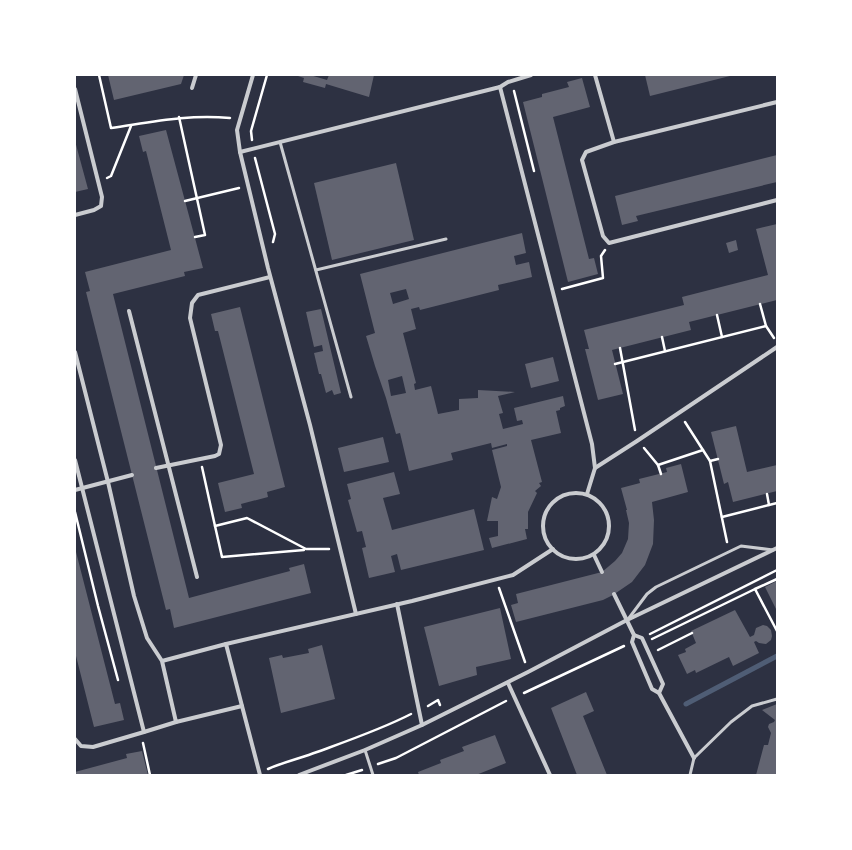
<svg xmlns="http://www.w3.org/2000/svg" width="852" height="850" viewBox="0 0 852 850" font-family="Signika,sans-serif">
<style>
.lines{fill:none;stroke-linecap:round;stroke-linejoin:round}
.stream{stroke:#4f5d75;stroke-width:5}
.building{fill:#626471;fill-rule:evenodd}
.path{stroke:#fff;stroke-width:2.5}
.service{stroke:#caccd0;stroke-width:3}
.minor{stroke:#caccd0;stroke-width:4}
</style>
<rect width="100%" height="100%" fill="#2d3142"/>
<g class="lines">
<path class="stream" d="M686,704l91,-48"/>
</g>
<g class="building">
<path d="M108,75h76l-3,9 -67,16z"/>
<path d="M295,75h15l17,5 2,-5h45l-5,22 -43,-13 -1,4 -22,-6 1,-4z"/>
<path d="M645,75h85v1l-80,20z"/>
<path d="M582,78l8,29 -37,10 36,142 5,-1 4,16 -30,8 -45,-180 19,-5v-3l27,-7 -2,-5z"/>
<path d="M166,130l37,138 -19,4 1,4 -72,18 76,304 101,-27 -1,-3 15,-4 7,29 -137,35 -4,-19 -4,1 -80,-318 4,-1 -5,-19 86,-22 -25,-99 -3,1 -4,-16z"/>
<path d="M75,141l13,48 -13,3z"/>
<path d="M777,155v27l-141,34 2,5 -16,4 -7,-29z"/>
<path d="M396,163l18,77 -82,20 -18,-77z"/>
<path d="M777,224v76l-88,22 2,8 -79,20 11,44 -25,6 -13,-51h4l-5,-19 100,-25 -2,-8 86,-22 -12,-46z"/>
<path d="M522,233l4,20 -12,3 2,9 13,-3 3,15 -34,8 1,5 -79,20 -1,-3 -8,2 5,20 -13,4 13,50 -2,1 1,6 16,-4 7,28 21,-4v-11l19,-1v-8l37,2 -17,4 5,17 -4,1 4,15 20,-5 -1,-4 -5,1 -3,-13 49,-12 2,10 -5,2v2l-4,1 5,22 -30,7 11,42 -3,1 2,3 -6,5 2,2 -9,19v17h-3l2,10 -35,9 -3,-10 9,-2v-15h-11l5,-24 5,2 4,-12 -9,-37 15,-4v-2l-15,4 -1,-5 -40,10 2,7 -44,11 -9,-38 -4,1 -10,-36 -11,-32 -9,-30 9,-3 -15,-59zM406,289l3,10 -16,5 -3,-11zM402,376l4,17 -15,3 -3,-16z"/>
<path d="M736,240l2,10 -9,3 -3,-10z"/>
<path d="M240,307l45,180 -18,5 1,5 -27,7 1,4 -17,4 -7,-29 36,-9 -36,-143h-3l-4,-17z"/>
<path d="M321,309l20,84 -7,2 -2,-5 -6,3 -5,-19h-2l-5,-21 9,-2 -1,-6 -8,2 -8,-35z"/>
<path d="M553,357l6,24 -28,7 -6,-24z"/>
<path d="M736,426l11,46 30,-7v26l-44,11 -5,-20 -4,2 -13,-52z"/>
<path d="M383,437l6,25 -45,10 -6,-24z"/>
<path d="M681,464l7,28 -36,10 2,18 -1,24 -8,21 -13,17 -19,13 -10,5 -87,22 -5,-17 7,-2 -2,-9 86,-22 13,-11 7,-8 6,-14 1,-16 -3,-13h1l-6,-22 19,-5 -1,-4 28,-7 -1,-4z"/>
<path d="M394,472l6,22 -17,4 9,32 82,-21 10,41 -83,20 -4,-16 -6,2 4,16 -26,6 -7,-30 4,-1 -4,-16 -5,1 -9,-32 3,-1 -4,-15z"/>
<path d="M75,548l40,156 5,-1 4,17 -30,7 -19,-75z"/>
<path d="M777,581v30l-12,-24z"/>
<path d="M500,608l11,51 -35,8 1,8 -38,11 -15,-59z"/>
<path d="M735,610l15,27 4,-2 2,-7 7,-3 4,1 4,4 1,6 -1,4 -5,4 -7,-1 -3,-2 -2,1 5,11 -26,13 -4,-9 -33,16 -1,-3 -8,4 -9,-19 8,-3 -1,-3 11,-6 -5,-12z"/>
<path d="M322,645l13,54 -54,14 -12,-55 13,-3 1,3 26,-5 -1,-4z"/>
<path d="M586,692l8,19 -11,5 24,59h-30l-26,-67z"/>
<path d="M777,704v71h-21l8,-30h4l3,-12 -3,-6 1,-3 5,-2 1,-2 -13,-10z"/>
<path d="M495,735l11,28 -30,12h-57l-1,-3 23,-9 -1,-3 24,-9 -2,-4z"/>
<path d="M142,751l6,24h-73v-3l52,-14 -1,-4z"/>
</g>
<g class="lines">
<g class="path">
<path d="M99,75l12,53c41,-6 77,-14 119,-10"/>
<path d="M514,91l20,80"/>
<path d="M179,117l26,118 -10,2"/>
<path d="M252,140l-1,-9 16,-56"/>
<path d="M255,158l20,76 -2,8"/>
<path d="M107,178l4,-2 20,-50"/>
<path d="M185,201l54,-13"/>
<path d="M562,289l41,-11 -2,-22 4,-6"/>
<path d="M760,304l6,22"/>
<path d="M717,315l5,22"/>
<path d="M662,337l3,14"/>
<path d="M620,348l15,82"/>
<path d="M615,364l151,-38 8,12"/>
<path d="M685,422l25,39 17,81"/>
<path d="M644,448l14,17 45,-15"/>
<path d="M710,461l8,-2"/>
<path d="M658,465l3,9"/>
<path d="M202,467l13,59 32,-8 59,31h23"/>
<path d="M767,494l2,11"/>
<path d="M75,512l23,94 20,74"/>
<path d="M722,517l55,-14"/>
<path d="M215,526l7,31 82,-7"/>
<path d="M499,588l26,74"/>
<path d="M755,589l22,-10"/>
<path d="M650,634l127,-64"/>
<path d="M652,639l103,-50 22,42"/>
<path d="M658,650l34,-17"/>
<path d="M524,693l100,-47"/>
<path d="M428,706l10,-6 2,5"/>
<path d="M143,743l7,32"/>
<path d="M378,764l18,-6 110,-57"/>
<path d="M268,769c16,-7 33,-11 49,-17 30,-11 65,-23 94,-38"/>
<path d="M346,775l16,-5"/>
</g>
<g class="service">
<path d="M280,142l71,255"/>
<path d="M316,270l130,-31"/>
<path d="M629,618l18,-24 9,-7 85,-41 32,4"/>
<path d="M365,750l8,25"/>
<path d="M690,775l4,-17 37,-36 21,-16 25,-7"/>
</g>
<g class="minor">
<path d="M253,75l-16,55 3,22 28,116 42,157 46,189"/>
<path d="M595,75l19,67"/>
<path d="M500,87l92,357 3,24"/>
<path d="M192,88l4,-13"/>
<path d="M75,89l27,108 -1,9 -7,4 -19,5"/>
<path d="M777,102l-163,40 -28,10 -4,8 21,76 6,7 168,-43"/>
<path d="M240,152l260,-65 8,-5 23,-7"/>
<path d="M129,311l68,266"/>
<path d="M75,352l33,130 26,114 13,42 15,23 14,61 66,-16 -16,-62 -64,17"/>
<path d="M75,460l69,272 32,-10"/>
<path d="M156,468l59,-12 4,-2 2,-9 -31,-127 2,-15 6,-8 72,-18"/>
<path d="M75,490l57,-15"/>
<circle cx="576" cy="526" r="33"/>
<path d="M587,494l8,-26 42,-27 140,-94"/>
<path d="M594,555l8,17"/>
<path d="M614,594l20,41 -2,7 20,47 7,4 35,65"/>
<path d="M397,604l25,121"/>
<path d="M634,635l8,3 21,46 -4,9"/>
<path d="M226,644l186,-43 101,-26 40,-26"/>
<path d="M508,683l42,92"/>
<path d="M242,706l18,69"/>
<path d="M75,739l6,7 12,1 51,-15"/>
<path d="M299,775l66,-25 57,-25 106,-53 99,-52 150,-72"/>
</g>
</g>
<rect width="852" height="850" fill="none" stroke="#ffffff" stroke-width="152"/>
</svg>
